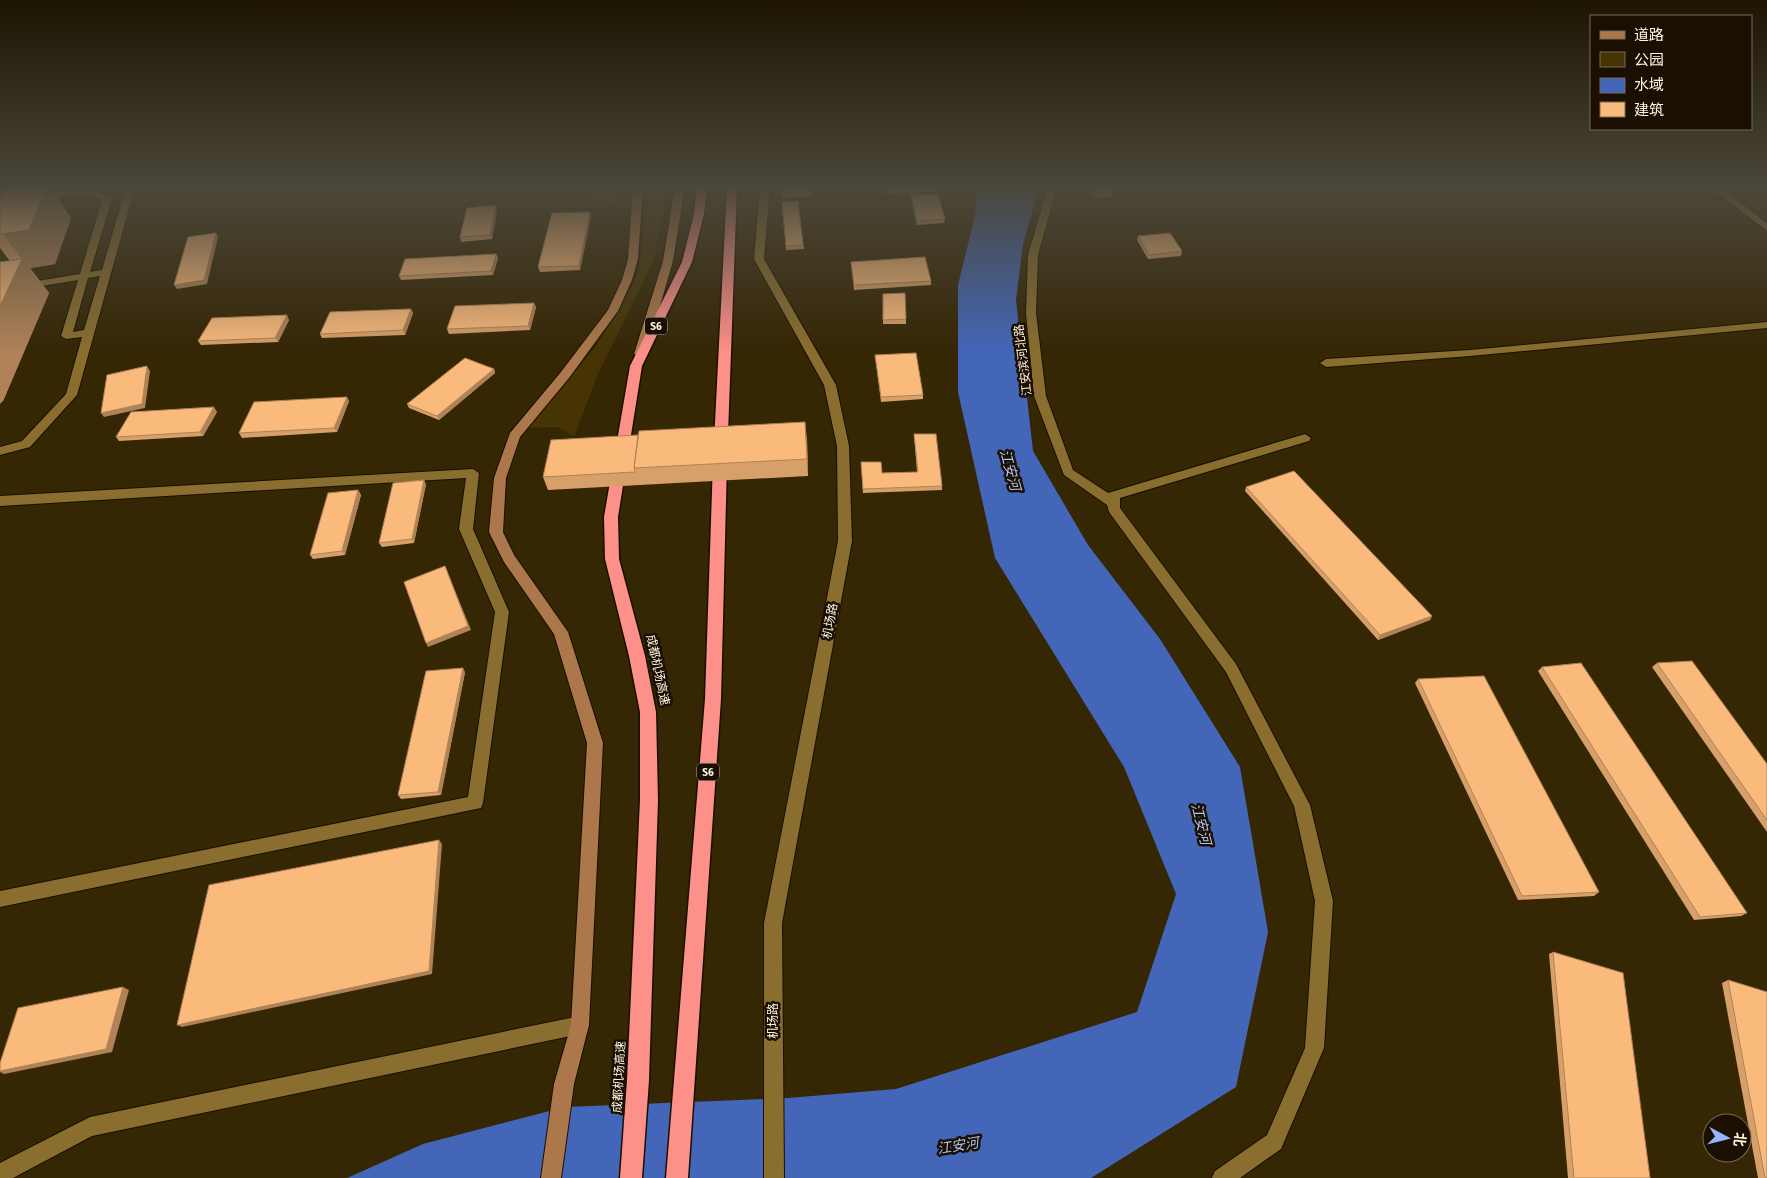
<svg xmlns="http://www.w3.org/2000/svg" width="1767" height="1178" viewBox="0 0 1767 1178" font-family="'Fira Sans Condensed','Noto Sans SC',sans-serif">
<style>
.green{fill:#473404}
.water{fill:#4366b8}
.lines{fill:none;stroke-linecap:round;stroke-linejoin:round}
.minor-casing{stroke:#181001;stroke-width:2}
.tertiary-casing{stroke:#181001;stroke-width:2}
.secondary-casing{stroke:#181001;stroke-width:2}
.motorway-casing{stroke:#181001;stroke-width:3}
.minor{fill:#8a6e30;fill-rule:evenodd}
.tertiary{fill:#8a6e30;fill-rule:evenodd}
.secondary{fill:#ac784b;fill-rule:evenodd}
.motorway{fill:#fd9089;fill-rule:evenodd}
.wall{fill:#d7a06b}
.shaded-wall{fill:#af8257}
.building{fill:#faba7c;stroke:#af8257}
.labels{text-anchor:middle;dominant-baseline:central;stroke-width:5;stroke-linejoin:round;paint-order:stroke}
.shield{fill:#1a0f00;stroke:#b9af9e;stroke-width:1}
.shield-label{font-size:11px;font-weight:bold;fill:#fdf4e1}
.street-label{font-size:12px;fill:#fdf4e1;stroke:#1a0f00}
.water-label{font-size:14px;font-style:italic;fill:#aec3ef;stroke:#1a0f00}
</style>
<rect width="100%" height="100%" fill="#352604"/>
<g class="green">
<path d="M383,187h173l-179,11z"/>
<path d="M564,187h57l-1,12 -4,3 -20,-1z"/>
<path d="M650,187h17l-13,73 -57,116 -23,61 -16,-10 -30,1 68,-82 24,-37 19,-37z"/>
</g>
<path class="water" d="M977,187h62l-16,57 -7,56 17,151 55,94 72,94 80,128 28,165 -32,155 -145,91h-744l76,-34 142,-37 223,-9 108,-9 241,-77 39,-118 -52,-127 -129,-209 -37,-166v-107l17,-69z"/>
<g class="lines">
<g class="minor-casing">
<g id="minor">
<path d="M126,187h9l-58,208 -47,52 -30,8v-8l22,-6 44,-47 16,-57 -16,2 -5,-3 17,-56 -78,13v-6l80,-13 22,-74 -19,-6 -83,13v-6l84,-13 26,9 2,2 -22,73 12,-2zM100,276l-16,54 -11,2 15,-54z"/>
<path d="M1048,187h9l-19,68 -2,58 10,83 27,74 35,23 197,-59 6,4 -2,3 -189,57v10l116,156 74,141 23,96 -9,147 -43,101 -41,29h-28l3,-7 52,-36 38,-87 10,-147 -21,-95 -68,-134 -117,-160 -2,-7 -43,-30 -30,-79 -8,-83 2,-58z"/>
<path d="M1710,187h10l47,36v8z"/>
<path d="M1767,322v6l-297,28 -144,11 -6,-4 6,-4 144,-9z"/>
<path d="M473,469l6,4 -6,56 36,83 -26,191 -2,5 -481,99v-16l468,-94 27,-185 -36,-83 7,-51 -466,28v-10z"/>
<path d="M580,1016l7,2 2,7 -2,7 -7,2 -488,102 -79,42h-13v-15l90,-46z"/>
</g>
</g>
<g class="tertiary-casing">
<path id="tertiary" d="M760,187h10l-6,72 72,126 13,61 3,95 -70,382 2,255h-20v-255l74,-382 -1,-95 -13,-61 -70,-126z"/>
</g>
<g class="secondary-casing">
<g id="secondary">
<path d="M633,187h10l-5,72 -6,21 -14,31 -49,67 -49,59 -14,41 -3,54 11,23 54,77 35,111 -14,282 -15,59 -13,94h-20l13,-94 17,-59 16,-282 -33,-109 -50,-72 -15,-30 5,-54 16,-45 51,-61 47,-62 14,-30 6,-21z"/>
<path d="M675,187h10l-12,74 -27,93 -6,3 -6,-3 29,-93z"/>
</g>
</g>
<g class="motorway-casing">
<g id="motorway">
<path d="M697,187h10l-3,27 -12,48 -50,104 -24,151 1,42 26,97 11,56 2,88 -9,280 -7,98h-22l7,-98 13,-280v-88l-11,-56 -24,-97 -1,-42 26,-151 52,-104 12,-48z"/>
<path d="M727,187h10l-10,275 -6,237 -33,479h-22l39,-479 8,-237z"/>
</g>
</g>
<use href="#minor" class="minor"/>
<use href="#tertiary" class="tertiary"/>
<use href="#secondary" class="secondary"/>
<use href="#motorway" class="motorway"/>
</g>
<g class="wall">
<path d="M0,187h49l22,31 -16,46 -25,4 19,25 -46,108 7,-140 -10,-13z"/>
<path d="M782,187h31v9l-31,2z"/>
<path d="M884,187h61v4l-60,3z"/>
<path d="M1089,187h20l3,6 -1,4 -17,1z"/>
<path d="M911,195l34,24 -1,4 -27,2 -6,-26z"/>
<path d="M798,201l6,48 -18,1 -4,-44z"/>
<path d="M497,210l-5,29 -31,3 -1,-5z"/>
<path d="M591,216l-11,54 -40,2 -2,-5z"/>
<path d="M1138,236l44,15 -1,5 -33,3 -11,-19z"/>
<path d="M496,254l2,4 -5,17 -92,5 -2,-4z"/>
<path d="M851,262l80,19v4l-77,5z"/>
<path d="M883,294l23,25v5h-23z"/>
<path d="M534,303l2,4 -6,23 -81,4 -2,-5z"/>
<path d="M411,309l2,4 -8,22 -83,3 -2,-4z"/>
<path d="M289,320l-11,22 -77,3 -3,-4z"/>
<path d="M875,355l48,40v4l-42,3z"/>
<path d="M494,369l1,4 -56,47 -30,-12 -2,-4z"/>
<path d="M349,401l-12,31 -95,6 -3,-5z"/>
<path d="M217,412l-14,24 -84,5 -3,-4z"/>
<path d="M914,434l28,52v4l-79,3 -2,-31 21,11 35,-1z"/>
<path d="M807,439l1,37 -260,14 -5,-13z"/>
<path d="M426,484l-12,59 -32,4 -3,-4z"/>
<path d="M1246,487l186,129 -2,4 -52,20 -133,-149z"/>
<path d="M358,490l3,5 -16,60 -32,4 -3,-4z"/>
<path d="M1657,663l110,101v68l-115,-165z"/>
<path d="M1542,667l205,246 -6,3 -47,4 -156,-249z"/>
<path d="M465,672l-24,123 -40,4 -3,-4z"/>
<path d="M1418,679l181,213 -5,4 -76,4 -103,-217z"/>
<path d="M1553,952l97,226h-82l-19,-224z"/>
<path d="M1728,980l39,198h-9l-36,-195z"/>
</g>
<g class="shaded-wall">
<path d="M1,187h48l22,31 -16,46 -25,4 19,25 -46,108 -3,3v-98l22,-47 -19,-25 -3,-5v-41z"/>
<path d="M496,205l1,5 -5,29 -2,-4z"/>
<path d="M590,212l1,4 -11,54 -1,-4z"/>
<path d="M216,233l2,4 -11,47 -30,5 -3,-4z"/>
<path d="M496,254l2,4 -5,17 -2,-4z"/>
<path d="M534,303l2,4 -6,23 -2,-4z"/>
<path d="M411,309l2,4 -8,22 -2,-5z"/>
<path d="M287,315l2,5 -11,22 -3,-4z"/>
<path d="M147,366l3,5 -5,37 -41,9 -3,-4z"/>
<path d="M494,369l1,4 -56,47 -2,-4z"/>
<path d="M347,397l2,4 -12,31 -3,-4z"/>
<path d="M214,407l3,5 -14,24 -3,-4z"/>
<path d="M805,422l2,17 1,37 -1,-17z"/>
<path d="M424,480l2,4 -12,59 -2,-4z"/>
<path d="M358,490l3,5 -16,60 -3,-4z"/>
<path d="M445,566l26,64 -43,17 -2,-4z"/>
<path d="M1432,616l-2,4 -52,20 2,-5z"/>
<path d="M463,668l2,4 -24,123 -3,-3z"/>
<path d="M439,840l3,4 -10,130 -250,53 -5,-2z"/>
<path d="M123,987l6,3 -17,62 -108,22 -4,-2v-1z"/>
</g>
<g class="building">
<path d="M16,187h30l-17,43 -29,4v-34l7,-9z"/>
<path d="M782,187h31v5l-31,1z"/>
<path d="M885,187h48l-48,3z"/>
<path d="M1092,187h17l3,6 -17,1z"/>
<path d="M938,194l7,25 -28,2 -6,-26z"/>
<path d="M798,201l5,44 -17,1 -4,-44z"/>
<path d="M496,205l-6,30 -30,2 7,-29z"/>
<path d="M590,212l-11,54 -41,1 14,-54z"/>
<path d="M216,233l-12,47 -30,5 14,-48z"/>
<path d="M1170,233l12,18 -33,4 -11,-19z"/>
<path d="M496,254l-5,17 -92,5 6,-17z"/>
<path d="M925,257l6,24 -77,4 -3,-23z"/>
<path d="M22,259l-22,47v-44z"/>
<path d="M905,293l1,26 -23,1v-26z"/>
<path d="M534,303l-6,23 -81,3 8,-23z"/>
<path d="M411,309l-8,21 -83,4 10,-22z"/>
<path d="M287,315l-12,23 -77,3 14,-23z"/>
<path d="M916,353l7,42 -42,2 -6,-42z"/>
<path d="M465,358l29,11 -57,47 -30,-12z"/>
<path d="M147,366l-5,38 -41,9 6,-38z"/>
<path d="M347,397l-13,31 -95,5 15,-31z"/>
<path d="M214,407l-14,25 -84,5 15,-25z"/>
<path d="M805,422l2,37 -173,9 5,-37z"/>
<path d="M914,434h22l6,52 -79,3 -2,-27h20l1,11 36,-1z"/>
<path d="M638,435l-4,33 1,4 -92,5 8,-37z"/>
<path d="M1294,471l138,145 -52,19 -134,-148z"/>
<path d="M424,480l-12,59 -33,4 14,-60z"/>
<path d="M358,490l-16,61 -32,4 18,-62z"/>
<path d="M445,566l23,60 -42,17 -22,-61z"/>
<path d="M1692,661l75,103v56l-110,-157z"/>
<path d="M1581,663l166,250 -47,4 -158,-250z"/>
<path d="M463,668l-25,124 -40,3 28,-124z"/>
<path d="M1484,676l115,216 -77,4 -104,-217z"/>
<path d="M439,840l-10,131 -252,54 32,-140z"/>
<path d="M1553,952l70,21 27,205h-76z"/>
<path d="M1728,980l39,12v186h-2z"/>
<path d="M123,987l-17,62 -106,22v-8l18,-55z"/>
</g>
<linearGradient id="sky" x2="0" y2="1"><stop stop-color="#1d1502"/><stop offset="0.53" stop-color="#4b473a"/><stop offset="1" stop-color="#4b473a" stop-opacity="0"/></linearGradient>
<rect width="1767" height="352" fill="url(#sky)"/>
<g class="labels">
<g class="shield">
<rect x="645" y="317.5" width="22" height="17" rx="4"/>
<rect x="697" y="763.5" width="22" height="17" rx="4"/>
</g>
<g class="shield-label">
<text x="656" y="326">S6</text>
<text x="708" y="772">S6</text>
</g>
<g class="street-label">
<text transform="translate(1023 360) rotate(-97)">江安滨河北路</text>
<text transform="translate(830 621) rotate(-79)">机场路</text>
<text transform="translate(658 670) rotate(78)">成都机场高速</text>
<text transform="translate(773 1021) rotate(-90)">机场路</text>
<text transform="translate(619 1077) rotate(-87)">成都机场高速</text>
</g>
<g class="water-label">
<text transform="translate(1010 470) rotate(74)">江安河</text>
<text transform="translate(1201 824) rotate(76)">江安河</text>
<text transform="translate(958 1146) rotate(-9)">江安河</text>
</g>
</g>
<rect x="1590" y="15" width="162" height="115" fill="#1a0f00" stroke="#756b5a"/>
<rect x="1600" y="31" width="25" height="8" fill="#ac784b" stroke="#756b5a"/>
<text x="1634" y="40" font-size="15" fill="#fdf4e1">道路</text>
<rect x="1600" y="52" width="25" height="15" fill="#473404" stroke="#756b5a"/>
<text x="1634" y="65" font-size="15" fill="#fdf4e1">公园</text>
<rect x="1600" y="78" width="25" height="15" fill="#4366b8" stroke="#756b5a"/>
<text x="1634" y="90" font-size="15" fill="#fdf4e1">水域</text>
<rect x="1600" y="102" width="25" height="15" fill="#faba7c" stroke="#756b5a"/>
<text x="1634" y="115" font-size="15" fill="#fdf4e1">建筑</text>
<g transform="translate(1727 1138) rotate(97)"><circle r="24" fill="#1a0f00" stroke="#756b5a"/>
<path d="M0-4L9 19L0 12L-9 19Z" fill="#95b6fd"/>
<text y="-8" font-size="14" font-weight="bold" text-anchor="middle" fill="#fdf4e1">北</text>
</g>
</svg>
